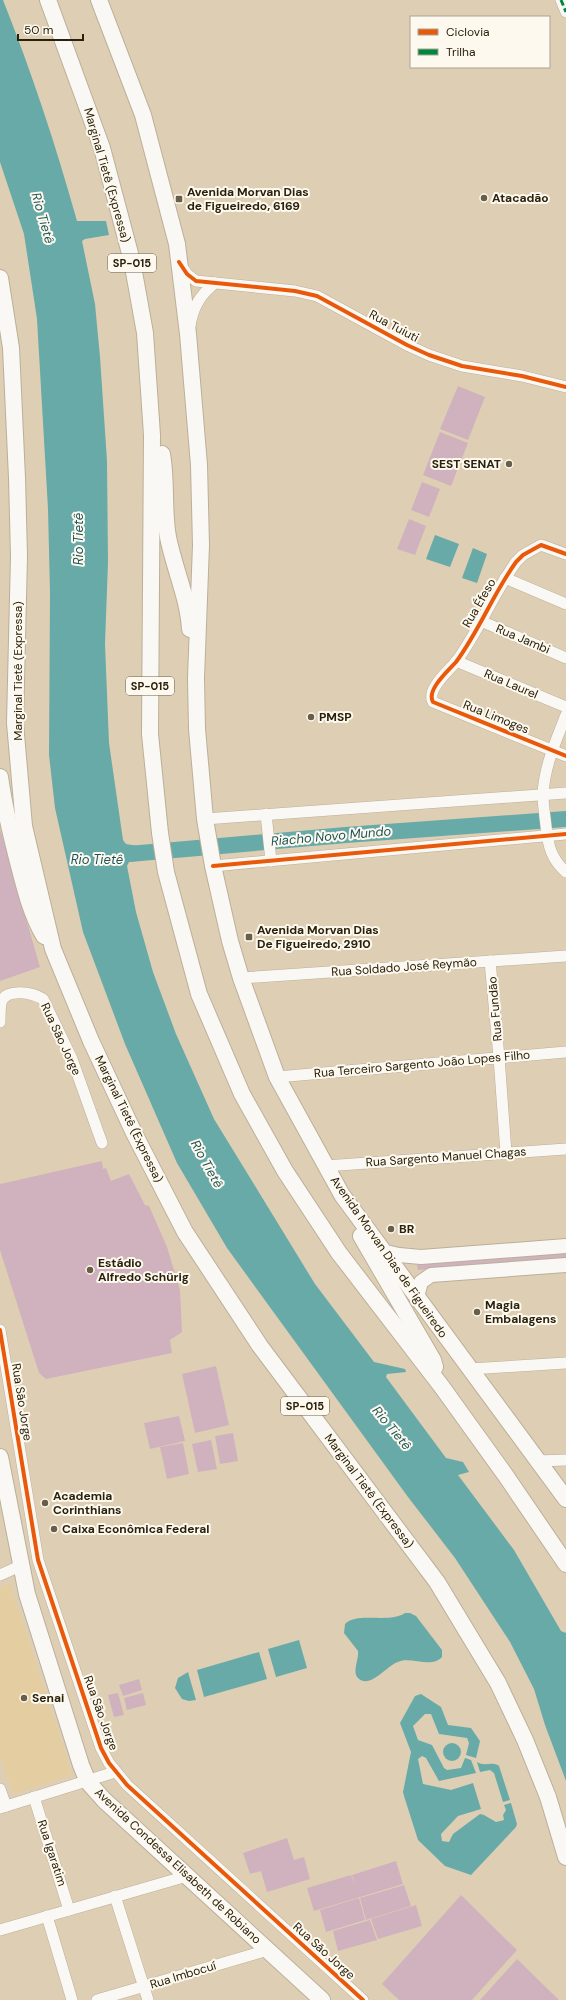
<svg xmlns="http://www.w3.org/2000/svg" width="566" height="2000" viewBox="0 0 566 2000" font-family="'DM Sans',sans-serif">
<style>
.built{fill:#e4cda0}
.green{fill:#cfb2be}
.water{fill:#68aaa8}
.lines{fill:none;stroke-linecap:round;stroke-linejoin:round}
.river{stroke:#68aaa8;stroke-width:16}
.minor-casing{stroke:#bbaf99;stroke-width:12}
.major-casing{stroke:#bbaf99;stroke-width:16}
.highway-casing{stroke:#bbaf99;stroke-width:18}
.minor{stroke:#faf8f4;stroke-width:11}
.major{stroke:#faf8f4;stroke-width:14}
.highway{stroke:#faf8f4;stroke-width:16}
.quiet{stroke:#00873e;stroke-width:3;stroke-dasharray:6 3;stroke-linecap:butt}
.cycleway-casing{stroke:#fef9ef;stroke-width:6}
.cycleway{stroke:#e8590c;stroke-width:4}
.poi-dot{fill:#695e47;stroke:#fef9ef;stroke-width:1.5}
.labels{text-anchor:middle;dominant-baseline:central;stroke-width:4;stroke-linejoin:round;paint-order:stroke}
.shield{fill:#fef9ef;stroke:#6a6250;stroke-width:1}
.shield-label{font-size:11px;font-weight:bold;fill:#2a210c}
.street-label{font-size:12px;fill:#2a210c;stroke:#fef9ef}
.poi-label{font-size:12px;font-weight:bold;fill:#2a210c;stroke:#fef9ef;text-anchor:start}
.water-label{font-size:13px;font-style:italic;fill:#1c5459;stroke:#fef9ef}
</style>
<rect width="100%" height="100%" fill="#decfb4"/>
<path class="built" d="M7,1584l4,2 60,185 -2,5 -52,17 -4,-2 -13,-34v-170z"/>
<g class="green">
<path d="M458,386l27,11 -17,43 -28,-11z"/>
<path d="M440,432l28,11 -17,43 -28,-11z"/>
<path d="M422,482l18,7 -11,28 -18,-7z"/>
<path d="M409,519l17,7 -11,29 -18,-6z"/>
<path d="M0,829l40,138 -40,14z"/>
<path d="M102,1161l1,8 3,-1 5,13 18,-7 16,31 4,1 18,41 13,43 2,42 -12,8 2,13 -126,26 -7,-6 -39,-123v-66z"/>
<path d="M566,1253v5l-148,12 -1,-5z"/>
<path d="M216,1366l13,59 -34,8 -13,-59z"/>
<path d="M179,1416l6,25 -35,8 -6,-26z"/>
<path d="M233,1433l5,28 -18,3 -5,-28z"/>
<path d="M211,1440l6,29 -19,3 -6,-28z"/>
<path d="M183,1443l6,31 -22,5 -7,-32z"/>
<path d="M139,1679l3,11 -19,6 -4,-11z"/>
<path d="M118,1693l6,22 -10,2 -6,-22z"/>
<path d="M143,1693l3,12 -19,5 -3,-12z"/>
<path d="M287,1838l7,22 10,-3 6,22 -43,13 -6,-21 -11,3 -7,-21z"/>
<path d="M396,1861l7,23 -89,27 -7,-23 44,-13 4,10 -3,-10z"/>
<path d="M404,1885l7,21 -45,14 -6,-22z"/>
<path d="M461,1895l56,55 -45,50h-73l-17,-16z"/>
<path d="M359,1898l6,22 -39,12 -6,-22z"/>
<path d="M416,1905l6,21 -44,13 -7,-20z"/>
<path d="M370,1920l7,20 -39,11 -5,-20z"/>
<path d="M517,1959l42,41h-79z"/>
</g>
<g class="water">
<path d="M0,0h3c29,73 53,146 74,221h29l3,14 -24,4 -3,2 13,63 5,53 7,104 1,101 -3,82 4,99 14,97 3,4 25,4 1,11 -23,3 -2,4 9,46 17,60 23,62 38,85 101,165 59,78 31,7 1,3 -19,2 -1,3 60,81 17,4 6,10 -11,3 56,75 47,81 5,2v148l-21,-56 -11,-36 -24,-47 -55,-84 -47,-61 -181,-249 -50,-85 -52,-119 -42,-112 -28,-124 -6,-53 1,-162 -2,-84 -11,-190 -13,-85 -24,-72z"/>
<path d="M435,535l24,9 -9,23 -24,-8z"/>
<path d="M473,548l14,6 -10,29 -15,-5z"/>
<path d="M405,1613h5l6,3 26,34v7c-11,12 -31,-1 -44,5 -11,3 -28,28 -40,16 -6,-6 1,-19 0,-27l-14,-18 1,-9c12,-13 44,0 60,-11z"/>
<path d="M299,1640l8,28 -31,9 -8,-28z"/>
<path d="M259,1652l8,27 -63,18 -7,-27z"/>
<path d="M188,1672l8,28 -7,1 -7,-2 -7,-11 3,-10z"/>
<path d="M421,1694l20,13 7,18 23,3 9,13 -4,17 -10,-3 3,-12 -2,-5 -28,-4 -8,-20h-6l-12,12 5,14 14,5 12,23 3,2 14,-2 4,-10 6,2 5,13 -37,8 -13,-23 -4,-2 -4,3 5,25 28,6 22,-7 8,26 -23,7 -17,18 1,7 7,1 4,-8 27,-20 4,1 12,7 8,-2 -1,-5 3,-5 -2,-5 7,-2 6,21 -1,3 -45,48 -26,-9 -27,-26 -14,-44 -1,-4 8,-40 -11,-29 15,-27z"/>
<circle cx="452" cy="1752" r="9"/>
<path d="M477,1762c7,5 16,-1 22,4l11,34 -7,2 -9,-29 -4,-3 -10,2z"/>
</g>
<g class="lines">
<path class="river" d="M129,854l217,-19 220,-16"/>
<g class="minor-casing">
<g id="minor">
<path d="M561,0l5,12"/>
<path d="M180,264l7,10 9,7 99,10 22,5 90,49 22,10 33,11 60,10 44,11"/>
<path d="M190,326c3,-19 10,-31 25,-43"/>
<path d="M566,554l-25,-9 -18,10 -7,7c-23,32 -37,69 -60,100 -8,9 -30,28 -23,40l133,54"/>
<path d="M505,578l61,26"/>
<path d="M481,621l85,37"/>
<path d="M456,661l110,46"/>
<path d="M566,715c-10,26 -22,52 -23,80 0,10 2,21 3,31 2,19 5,33 20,46"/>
<path d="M266,814l5,47"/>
<path d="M205,819l361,-26"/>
<path d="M213,866l353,-32"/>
<path d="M490,961l9,96 7,96"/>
<path d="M241,978l325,-22"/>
<path d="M0,1022c0,-6 0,-13 1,-19 4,-16 33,-10 42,-4l29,60 30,84"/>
<path d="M277,1077l289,-25"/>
<path d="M325,1166l241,-17"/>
<path d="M0,1330l38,230 63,188 8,15 18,22 236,215"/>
<path d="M470,1369l96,-6"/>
<path d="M538,1461l28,-1"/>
<path d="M0,1575l20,-9"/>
<path d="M0,1789l6,17"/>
<path d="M34,1797l35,113"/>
<path d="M0,1808l115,-36"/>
<path d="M115,1896l33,104"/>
<path d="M47,1916l25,84"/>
<path d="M0,1930l187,-54"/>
<path d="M97,2000l171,-50"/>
</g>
</g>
<g class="major-casing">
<g id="major">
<path d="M386,1252l13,3 22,2 145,-11"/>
<path d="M417,1297l4,-15 10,-7 135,-10"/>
</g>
</g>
<g class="highway-casing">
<g id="highway">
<path d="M48,0l54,148 30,113 13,72 7,102 -2,299 10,99 6,39 33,122 43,100 43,77 54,82 103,134 64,89 60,88"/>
<path d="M99,0l44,115 34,129 11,90 11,131 2,80 -5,133 1,51 8,90 8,47 17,75 11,37 36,99 65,118 224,304"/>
<path d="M0,278l11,70 6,130 2,78 -4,167 9,103 29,123 38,92 43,92 51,99 75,114 177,236 61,101 27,57 23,57 18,60"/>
<path d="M162,454c5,27 1,56 6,83 6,31 20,60 22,92"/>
<path d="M0,777c4,28 10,54 17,81 7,27 13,54 27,78"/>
<path d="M361,1236l72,124 2,7"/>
<path d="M0,1457l27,137 54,171 7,17 16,18 218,200"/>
</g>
</g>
<use href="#minor" class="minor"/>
<use href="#major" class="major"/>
<use href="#highway" class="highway"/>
<path class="quiet" d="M561,0l5,12"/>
<g class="cycleway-casing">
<g id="cycleway">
<path d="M179,262l8,12 9,7 99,10 22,5 90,49 22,10 33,11 60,10 44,11"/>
<path d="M566,554l-25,-9 -18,10 -7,7c-23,32 -37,69 -60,100 -8,9 -30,28 -23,40l133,54"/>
<path d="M213,866l353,-32"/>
<path d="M0,1330l38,230 63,188 8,15 18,22 236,215"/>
</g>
</g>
<use href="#cycleway" class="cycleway"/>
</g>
<g class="poi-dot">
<circle cx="484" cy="198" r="4"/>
<rect x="175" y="195" width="8" height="8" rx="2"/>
<circle cx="509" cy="464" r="4"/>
<circle cx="311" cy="717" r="4"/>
<rect x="245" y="933" width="8" height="8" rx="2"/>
<circle cx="391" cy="1229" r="4"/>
<circle cx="90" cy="1270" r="4"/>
<circle cx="477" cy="1312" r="4"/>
<circle cx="45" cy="1503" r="4"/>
<circle cx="54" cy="1529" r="4"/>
<circle cx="24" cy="1698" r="4"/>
</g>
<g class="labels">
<g class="shield">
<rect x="108" y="254" width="48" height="18" rx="3"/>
<rect x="126" y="677" width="48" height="18" rx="3"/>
<rect x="281" y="1397" width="48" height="18" rx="3"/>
</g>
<g class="shield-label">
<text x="132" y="263">SP-015</text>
<text x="150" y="686">SP-015</text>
<text x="305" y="1406">SP-015</text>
</g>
<g class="street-label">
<text transform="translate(107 175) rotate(74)">Marginal Tietê (Expressa)</text>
<text transform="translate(394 326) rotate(28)">Rua Tuiuti</text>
<text transform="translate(479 603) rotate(-60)">Rua Éfeso</text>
<text transform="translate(523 639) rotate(23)">Rua Jambi</text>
<text transform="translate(18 671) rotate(-90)">Marginal Tietê (Expressa)</text>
<text transform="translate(511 684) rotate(23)">Rua Laurel</text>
<text transform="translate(496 717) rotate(22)">Rua Limoges</text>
<text transform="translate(404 967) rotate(-4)">Rua Soldado José Reymão</text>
<text transform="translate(495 1009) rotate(-95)">Rua Fundão</text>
<text transform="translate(61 1039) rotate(65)">Rua São Jorge</text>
<text transform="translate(422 1064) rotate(-5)">Rua Terceiro Sargento João Lopes Filho</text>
<text transform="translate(129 1119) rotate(64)">Marginal Tietê (Expressa)</text>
<text transform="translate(446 1157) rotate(-4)">Rua Sargento Manuel Chagas</text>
<text transform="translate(389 1257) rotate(55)">Avenida Morvan Dias de Figueiredo</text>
<text transform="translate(22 1402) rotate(81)">Rua São Jorge</text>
<text transform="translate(369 1491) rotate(53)">Marginal Tietê (Expressa)</text>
<text transform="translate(101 1713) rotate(70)">Rua São Jorge</text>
<text transform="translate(52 1853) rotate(72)">Rua Igaratim</text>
<text transform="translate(178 1866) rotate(43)">Avenida Condessa Elisabeth de Robiano</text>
<text transform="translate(324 1951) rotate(42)">Rua São Jorge</text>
<text transform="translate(183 1975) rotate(-17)">Rua Imbocuí</text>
</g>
<g class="poi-label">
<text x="187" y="192">Avenida Morvan Dias<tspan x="187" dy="14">de Figueiredo, 6169</tspan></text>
<text x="492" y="198">Atacadão</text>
<text x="501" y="464" text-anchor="end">SEST SENAT</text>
<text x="319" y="717">PMSP</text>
<text x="257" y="930">Avenida Morvan Dias<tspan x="257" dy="14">De Figueiredo, 2910</tspan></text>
<text x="399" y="1229">BR</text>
<text x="98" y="1263">Estádio<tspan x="98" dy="14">Alfredo Schürig</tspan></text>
<text x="485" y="1305">Magia<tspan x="485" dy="14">Embalagens</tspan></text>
<text x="53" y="1496">Academia<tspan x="53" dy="14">Corinthians</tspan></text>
<text x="62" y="1529">Caixa Econômica Federal</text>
<text x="32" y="1698">Senai</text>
</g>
<g class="water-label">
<text transform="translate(43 218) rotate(74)">Rio Tietê</text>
<text transform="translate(78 539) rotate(-90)">Rio Tietê</text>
<text transform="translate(331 836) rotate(-5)">Riacho Novo Mundo</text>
<text x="97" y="859">Rio Tietê</text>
<text transform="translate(207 1164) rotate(61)">Rio Tietê</text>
<text transform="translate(392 1428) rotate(50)">Rio Tietê</text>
</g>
</g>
<rect x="410" y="16" width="140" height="52" fill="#fef9ef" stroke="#a9a394"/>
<rect x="418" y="29" width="20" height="6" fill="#e8590c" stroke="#a9a394"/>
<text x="446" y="36" font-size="12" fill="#2a210c">Ciclovia</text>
<rect x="418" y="49" width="20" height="6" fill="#00873e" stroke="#a9a394"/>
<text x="446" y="56" font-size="12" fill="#2a210c">Trilha</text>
<path d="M18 34v6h65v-6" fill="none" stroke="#2a210c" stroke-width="2"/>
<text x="24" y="34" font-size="12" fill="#2a210c" stroke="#fef9ef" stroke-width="3" paint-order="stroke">50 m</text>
</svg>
